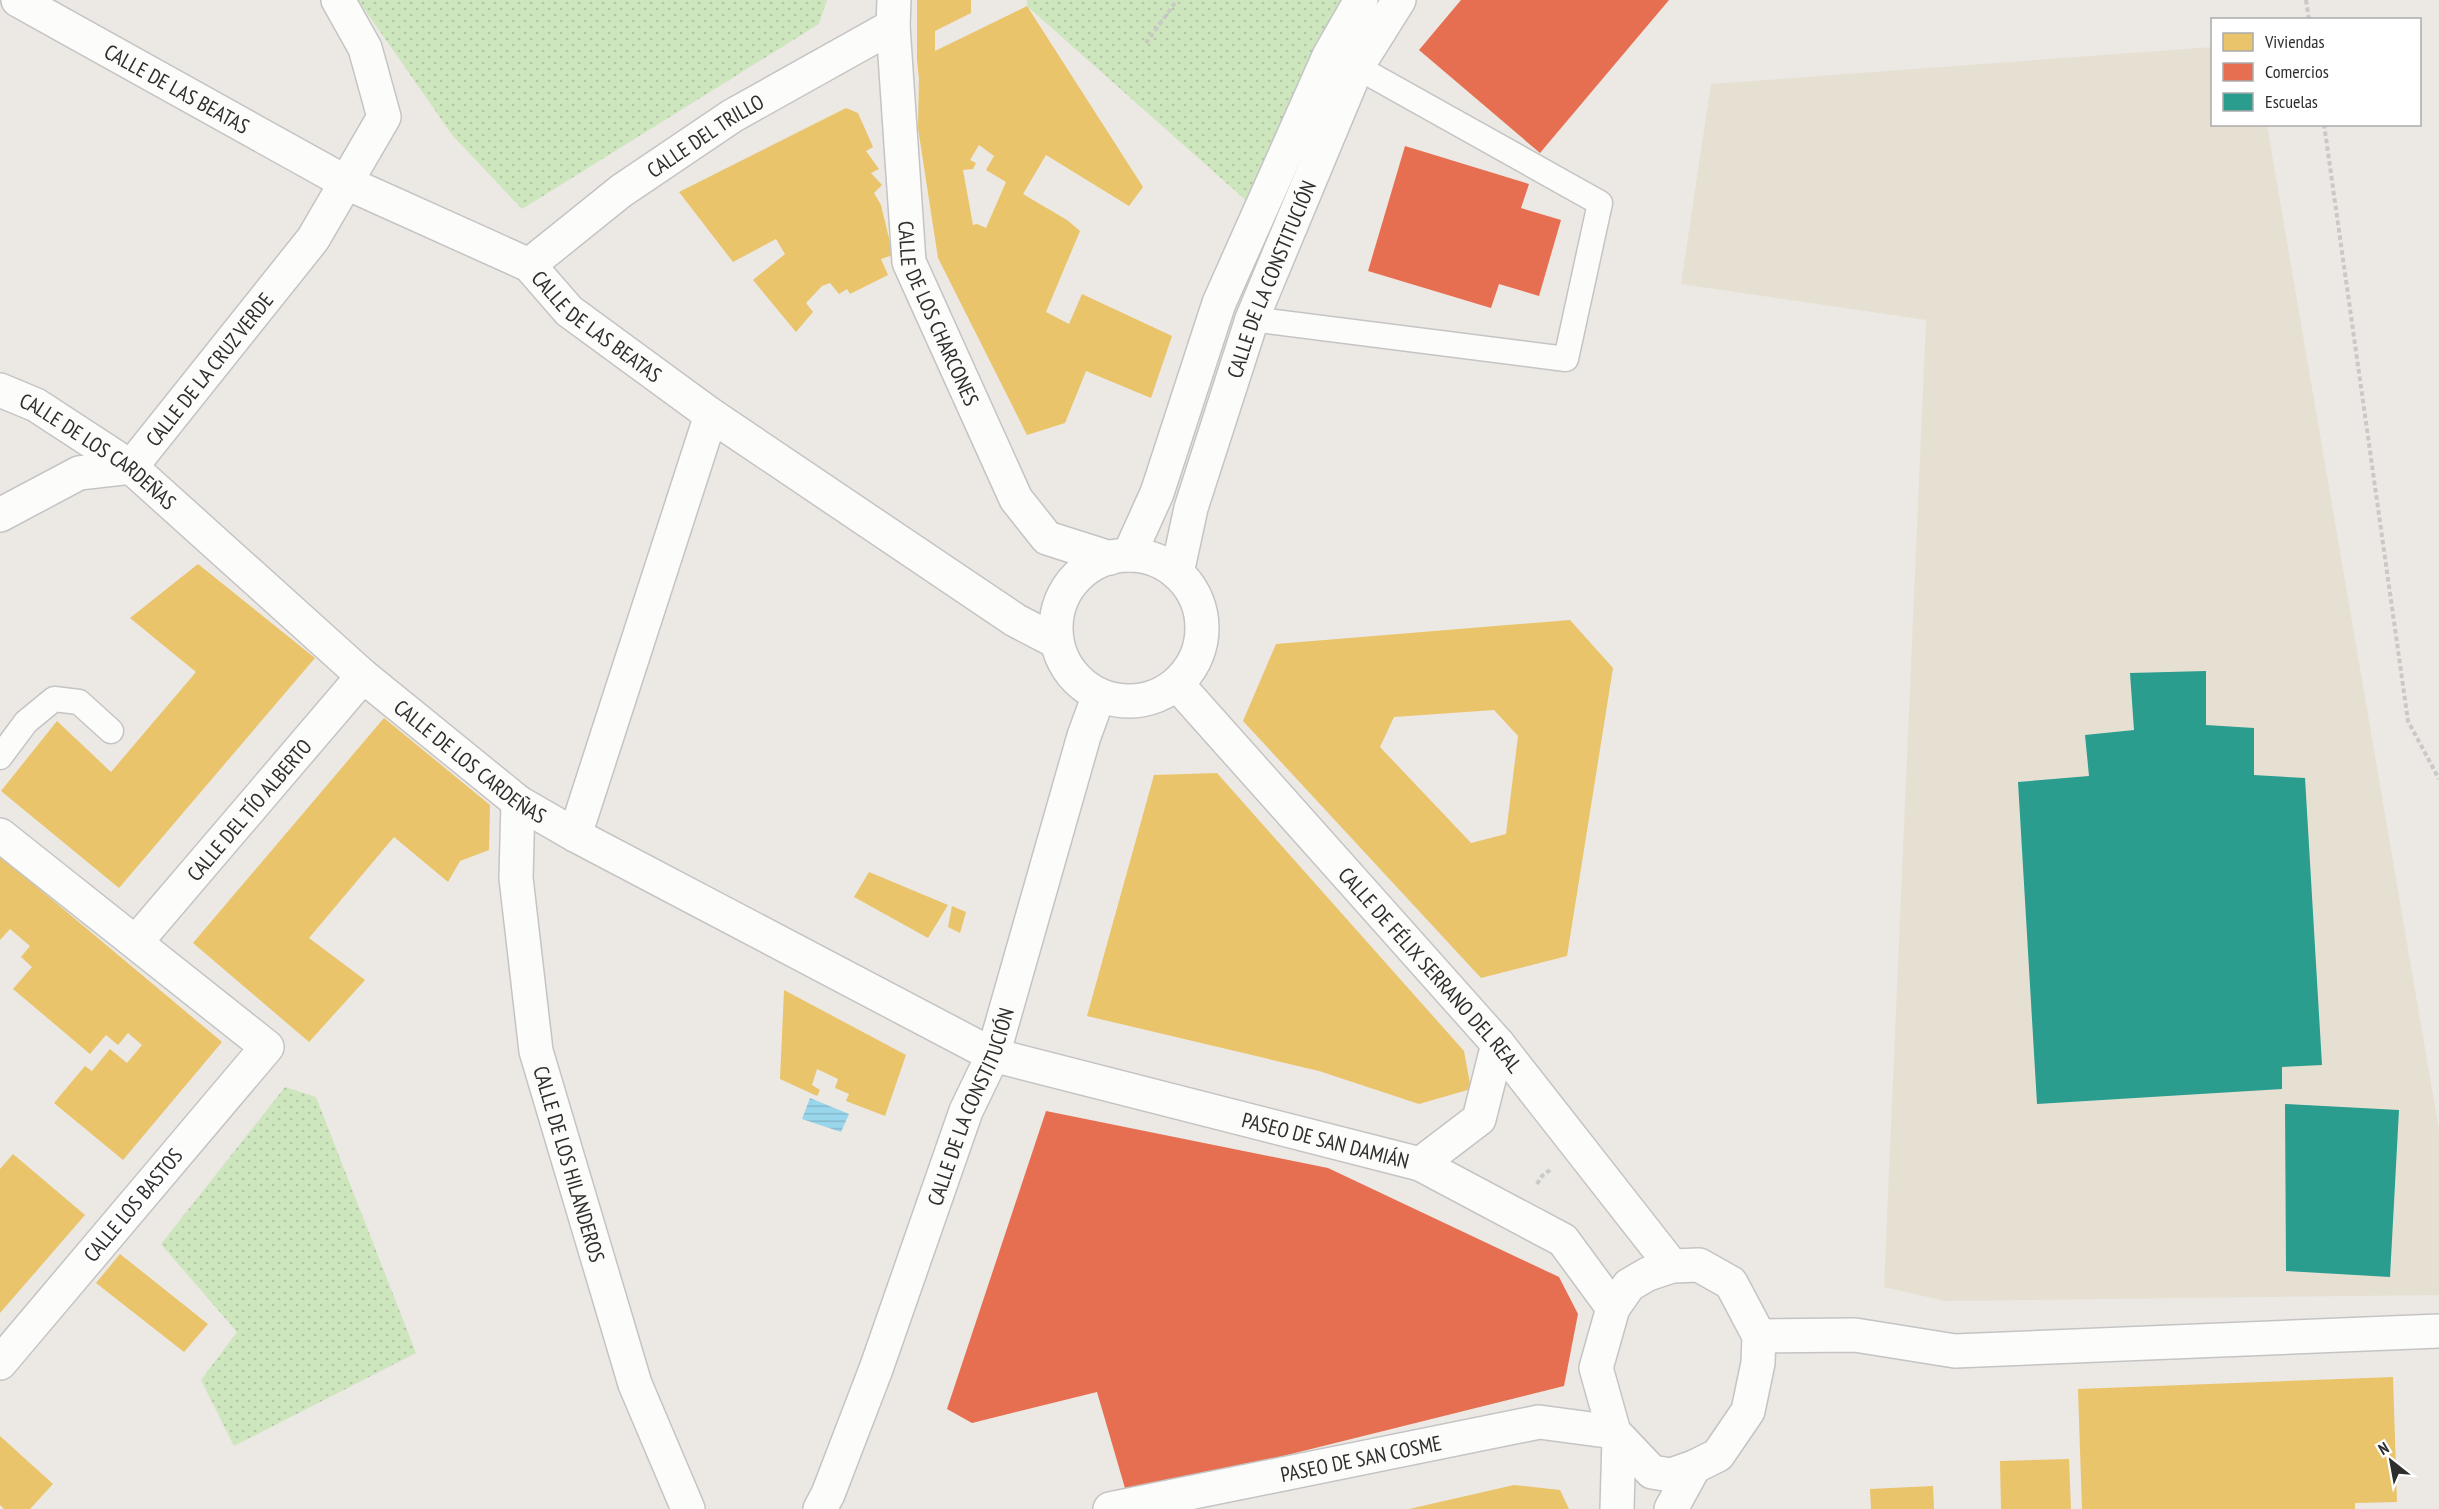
<svg xmlns="http://www.w3.org/2000/svg" width="2439" height="1509" viewBox="0 0 2439 1509" font-family="'PT Sans Narrow',sans-serif">
<style>
.education{fill:#e6e0d3}
.park{fill:url(#park-dots)}
.water{fill:url(#water-rules)}
.homes{fill:#e9c46a;fill-rule:evenodd}
.shops{fill:#e76f51}
.schools{fill:#2a9d8f}
.lines{fill:none;stroke-linecap:round;stroke-linejoin:round}
.lane-casing{stroke:#c5c4c5;stroke-width:27}
.street-casing{stroke:#c5c4c5;stroke-width:36}
.secondary-casing{stroke:#c5c4c5;stroke-width:36}
.path{stroke:#c9c9c8;stroke-width:4;stroke-dasharray:4.5 3;stroke-linecap:butt}
.lane{stroke:#fcfcfb;stroke-width:24}
.street{stroke:#fcfcfb;stroke-width:33}
.secondary{stroke:#fcfcfb;stroke-width:33}
.labels{text-anchor:middle;dominant-baseline:central;stroke-width:6;stroke-linejoin:round;paint-order:stroke}
.street-label{font-size:21px;fill:#2e2e2e;stroke:#fff}
</style>
<defs>
<pattern id="park-dots" width="8" height="8" patternUnits="userSpaceOnUse" patternTransform="scale(1.5)"><rect width="8" height="8" fill="#cee6be"/><path d="M2 2h.1M6 6h.1" fill="none" stroke="#b1c6a4" stroke-width="1.8" stroke-linecap="round"/></pattern>
<pattern id="water-rules" width="6" height="5" patternUnits="userSpaceOnUse" patternTransform="scale(1.5)"><rect width="6" height="5" fill="#99d6ec"/><path d="M0 2.5h6" fill="none" stroke="#84b8cb"/></pattern>
</defs>
<rect width="100%" height="100%" fill="#ece8e4"/>
<path class="education" d="M2212,47v77l55,1 172,1005v165l-494,6 -61,-14 42,-967 -245,-36 30,-200z"/>
<g class="park">
<path d="M358,0h469l-8,24 -297,185 -69,-73z"/>
<path d="M1027,0h321l-99,203 -222,-197z"/>
<path d="M285,1087l31,10 100,256 -182,93 -33,-66 36,-48 -76,-88z"/>
</g>
<path class="water" d="M810,1098l39,16 -8,18 -39,-13z"/>
<g class="homes">
<path d="M917,0h54v13l-36,18v20l92,-45 116,181 -14,19 -83,-51 -23,39 44,26 13,11 -34,81 23,12 13,-30 90,42 -21,62 -65,-27 -21,52 -38,12 -89,-177 -20,-130 1,-49 -2,-19zM979,145l15,11 -8,14 20,12 -20,46 -9,-4 -4,1 -10,-55 10,-1 3,-6 -6,-3z"/>
<path d="M846,108l12,5 15,34 -7,4 13,18 -8,4 11,12 -8,8 7,12 12,50 -12,4 7,16 -38,19 -3,-5 -8,5 -9,-11 -8,3 -16,17 7,9 -17,20 -43,-52 32,-26 -9,-15 -43,23 -54,-70z"/>
<path d="M198,564l117,94 -196,230 -118,-97 56,-70 54,51 85,-100 -66,-54z"/>
<path d="M1570,620l43,48 -46,288 -86,22 -238,-257 33,-77zM1494,710l24,26 -12,98 -35,9 -91,-96 14,-30z"/>
<path d="M384,718l106,87 -1,45 -29,11 -12,21 -54,-45 -85,101 56,42 -56,62 -116,-99z"/>
<path d="M1217,773l247,278 7,38 -52,15 -100,-33 -232,-55 67,-241z"/>
<path d="M0,856l222,186 -99,118 -69,-57 31,-37 7,5 18,-22 17,14 15,-18 -14,-12 -10,12 -12,-10 -16,19 -77,-65 19,-22 -11,-10 9,-11 -20,-17 -10,11z"/>
<path d="M869,872l79,33 -20,33 -74,-41z"/>
<path d="M952,906l14,6 -6,21 -12,-6z"/>
<path d="M784,990l122,65 -21,61 -39,-15 3,-7 -14,-6 3,-9 -21,-10 -5,16 8,5 -3,6 -37,-17z"/>
<path d="M13,1154l72,61 -85,98v-144z"/>
<path d="M120,1254l88,70 -24,28 -88,-69z"/>
<path d="M2393,1377l4,125 -42,1v6h-273l-4,-120z"/>
<path d="M0,1436l53,48 -23,25h-26l-4,-4z"/>
<path d="M2069,1459l2,50h-70l-1,-48z"/>
<path d="M1514,1485l46,5 9,19h-160z"/>
<path d="M1933,1486l1,23h-63l-1,-20z"/>
</g>
<g class="shops">
<path d="M1461,0h208l-129,153 -121,-103z"/>
<path d="M1405,146l124,38 -8,24 40,12 -22,76 -40,-12 -8,24 -123,-37z"/>
<path d="M1046,1111l282,57 231,109 19,37 -14,72 -437,109 -30,-103 -125,31 -25,-14z"/>
</g>
<g class="schools">
<path d="M2206,671v54l48,3v47l51,3 17,287 -40,2v22l-245,15 -19,-322 71,-6 -4,-41 49,-5 -4,-57z"/>
<path d="M2285,1104l114,6 -9,167 -104,-6z"/>
</g>
<g class="lines">
<g class="lane-casing">
<g id="lane">
<path d="M1252,319l314,40 34,-156 -243,-136"/>
<path d="M0,757l26,-35 28,-23 25,3 32,29"/>
</g>
</g>
<g class="street-casing">
<g id="street">
<path id="s1" d="M18,0l329,183 182,82 40,46 142,104 304,205 42,22"/>
<path id="s2" d="M894,0l-1,26 16,236 107,237 31,39 63,20"/>
<path id="s3" d="M529,265l92,-74 111,-75 161,-90"/>
<path id="s4" d="M0,390l36,15 95,62 232,209 155,126 57,33 418,220 427,109 143,76 50,68"/>
<path id="s5" d="M0,515l79,-42 52,-6 182,-228 71,-122 -19,-69 -27,-48"/>
<path id="s6" d="M1177,684l321,360 174,222"/>
<path id="s7" d="M518,802l-2,76 20,173 99,333 53,125"/>
<path d="M0,835l267,212 -267,316"/>
<path d="M575,835l136,-420"/>
<path id="s8" d="M136,942l227,-266"/>
<path d="M1420,1164l59,-45 19,-75"/>
<path d="M1699,1265l32,18 28,53 -1,27 -10,48 -30,44 -24,12 -23,8 -19,-3 -38,-40 -18,-64 17,-60 16,-23 19,-11 24,-8z"/>
<path d="M1759,1336l96,-1 100,16 484,-20"/>
<path id="s9" d="M1110,1509l429,-87 75,10"/>
<path d="M1617,1509l2,-71"/>
<path d="M1671,1509l23,-42"/>
</g>
</g>
<g class="secondary-casing">
<g id="secondary">
<path d="M1129,555l28,-62 62,-190 110,-247 32,-56"/>
<circle cx="1129" cy="628" r="73"/>
<path id="s10" d="M1177,573l14,-65 61,-189 105,-252 42,-67"/>
<path id="s11" d="M820,1509l8,-15 48,-125 90,-258 27,-56 91,-319 15,-41"/>
</g>
</g>
<g class="path">
<path d="M2306,0l3,20"/>
<path d="M1146,43l31,-43"/>
<path d="M2324,124l84,597 31,58"/>
<path d="M1537,1184l5,-8 8,-6"/>
</g>
<use href="#lane" class="lane"/>
<use href="#street" class="street"/>
<use href="#secondary" class="secondary"/>
</g>
<g class="labels">
<g class="street-label">
<text stroke="none"><textPath href="#s1" startOffset="182">CALLE DE LAS BEATAS</textPath></text>
<text stroke="none"><textPath href="#s3" startOffset="219">CALLE DEL TRILLO</textPath></text>
<text stroke="none"><textPath href="#s10" startOffset="309">CALLE DE LA CONSTITUCIÓN</textPath></text>
<text stroke="none"><textPath href="#s2" startOffset="320">CALLE DE LOS CHARCONES</textPath></text>
<text stroke="none"><textPath href="#s1" startOffset="668">CALLE DE LAS BEATAS</textPath></text>
<text stroke="none"><textPath href="#s5" startOffset="267">CALLE DE LA CRUZ VERDE</textPath></text>
<text stroke="none"><textPath href="#s4" startOffset="116">CALLE DE LOS CARDEÑAS</textPath></text>
<text stroke="none"><textPath href="#s4" startOffset="602">CALLE DE LOS CARDEÑAS</textPath></text>
<text stroke="none"><textPath href="#s8" startOffset="174">CALLE DEL TÍO ALBERTO</textPath></text>
<text stroke="none"><textPath href="#s6" startOffset="382">CALLE DE FÉLIX SERRANO DEL REAL</textPath></text>
<text stroke="none"><textPath href="#s11" startOffset="430">CALLE DE LA CONSTITUCIÓN</textPath></text>
<text stroke="none"><textPath href="#s4" startOffset="1546">PASEO DE SAN DAMIÁN</textPath></text>
<text stroke="none"><textPath href="#s7" startOffset="368">CALLE DE LOS HILANDEROS</textPath></text>
<text transform="translate(133 1205) rotate(-50)">CALLE LOS BASTOS</text>
<text stroke="none"><textPath href="#s9" startOffset="256">PASEO DE SAN COSME</textPath></text>
</g>
</g>
<rect x="2211" y="18" width="210" height="108" fill="#ffffff" stroke="#ababab" stroke-width="1.5"/>
<rect x="2223" y="33" width="30" height="18" fill="#e9c46a" stroke="#ababab" stroke-width="1.5"/>
<text x="2265" y="48" font-size="18" fill="#2e2e2e">Viviendas</text>
<rect x="2223" y="63" width="30" height="18" fill="#e76f51" stroke="#ababab" stroke-width="1.5"/>
<text x="2265" y="78" font-size="18" fill="#2e2e2e">Comercios</text>
<rect x="2223" y="93" width="30" height="18" fill="#2a9d8f" stroke="#ababab" stroke-width="1.5"/>
<text x="2265" y="108" font-size="18" fill="#2e2e2e">Escuelas</text>
<g transform="translate(2391 1461) rotate(329)" stroke="#ffffff" stroke-width="4.5" paint-order="stroke">
<path d="M0-4.5L10 22L0 15L-10 22Z" fill="#2e2e2e"/>
<text y="-9" font-size="16" font-weight="bold" text-anchor="middle" fill="#2e2e2e">N</text>
</g>
</svg>
